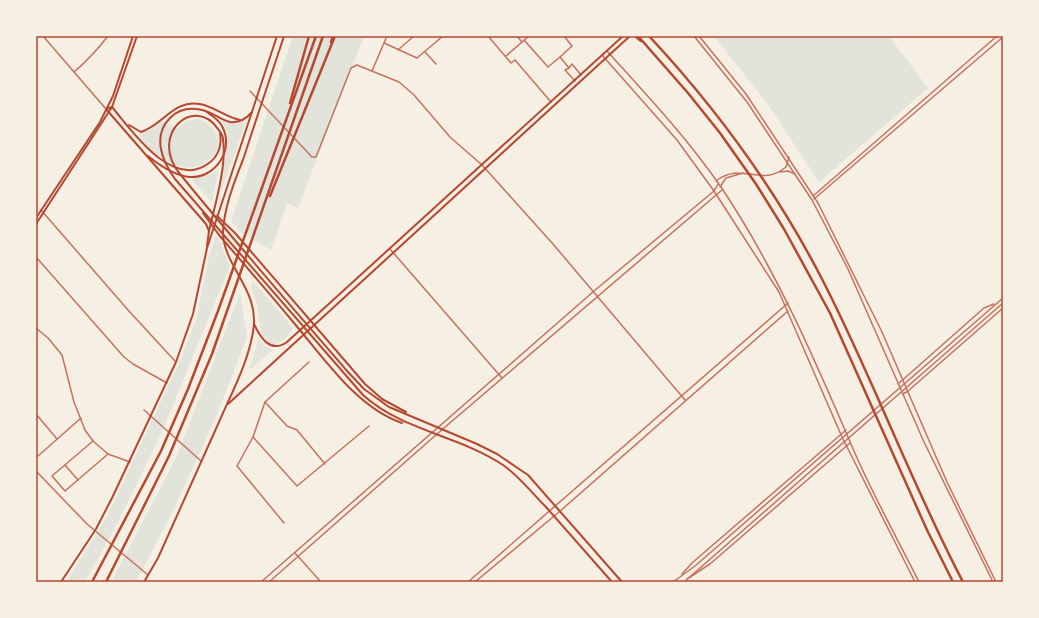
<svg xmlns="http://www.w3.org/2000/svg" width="1039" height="618" viewBox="0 0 1039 618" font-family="Georgia,serif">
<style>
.green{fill:#e2e4dc}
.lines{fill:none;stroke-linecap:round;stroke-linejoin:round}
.minor{stroke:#c5725c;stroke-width:1.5}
.tertiary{stroke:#c5725c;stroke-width:1.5}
.secondary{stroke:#b5482f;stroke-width:2}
.trunk{stroke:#b5482f;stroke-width:2}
.motorway{stroke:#b5482f;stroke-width:2.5}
.neatline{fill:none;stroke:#b5482f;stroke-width:1.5}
</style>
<rect width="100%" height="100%" fill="#f6efe4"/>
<g class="green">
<path d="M293,36h71l-66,172 -11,-5 -16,47 -30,-17 -10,-12z"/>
<path d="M714,36h175l39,52 -109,94 -50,-76z"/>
<path d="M198,119c22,7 29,31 7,44 -23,14 -56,-10 -67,-30l12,-3 11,-10 16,9 9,-8z"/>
<path d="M220,119c9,5 17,6 27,1l-31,85c4,-15 5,-30 8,-44 3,-18 8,-26 -4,-42z"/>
<path d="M219,168l-7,35 -21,-24 21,-5z"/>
<path d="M216,235c7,9 8,21 14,31l-69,168 -43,88 -33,60h-19l41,-65 70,-150 19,-46 13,-65z"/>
<path d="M253,281l40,47c-3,8 -11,14 -19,17 -16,-7 -14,-20 -16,-35 -1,-8 -5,-16 -7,-24z"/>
<path d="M240,293l7,44 -29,75 -43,95 -39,75h-25l65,-124z"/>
<path d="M259,339l6,7 8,4 -24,20z"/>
</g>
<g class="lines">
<g class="minor">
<path d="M488,36l23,27 4,-3 36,42"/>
<path d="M517,36l5,6"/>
<path d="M564,36l8,10 -12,11 9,11 -4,2 10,11"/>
<path d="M524,40l24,27 12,-10"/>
<path d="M384,43l33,15 26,-22"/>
<path d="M398,50l16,-14"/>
<path d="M425,52l11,12"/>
<path d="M506,56l23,-20"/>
<path d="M569,68l3,-4 9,11"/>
<path d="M372,71l15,-35"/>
<path d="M74,72c13,-11 24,-23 34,-36"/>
<path d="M250,91l62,66h4l35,-89 6,-3 42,17 15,13 36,42 32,28 71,79 132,156"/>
<path d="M41,210l87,100 47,51"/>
<path d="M390,249l112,129"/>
<path d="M36,257l88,100 9,7 34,19"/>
<path d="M36,328l12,10 14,17 12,47 11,28 8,11 15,13 22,8"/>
<path d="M265,402l22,24 10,4 28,34"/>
<path d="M144,410l57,51"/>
<path d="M36,414l21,25"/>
<path d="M253,437l44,49 72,-60"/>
<path d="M93,441l-41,35 13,15 43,-37"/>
<path d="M38,456l43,-38"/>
<path d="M65,465l13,15"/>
<path d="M36,471l51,53 61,51"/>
<path d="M284,523l-47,-57 16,-29 12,-35 44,-40"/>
<path d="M295,553l26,29"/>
</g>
<g class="tertiary">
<path d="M43,36l63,73"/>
<path d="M694,36l53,66 65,98 36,69 76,173 69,140"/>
<path d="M699,36l47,58 72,109 64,129 65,150 49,100"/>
<path d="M607,51c40,44 80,87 114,136 55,82 94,173 133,264 19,44 43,87 65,131"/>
<path d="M602,55l75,85 37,51 65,101 63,145 73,145"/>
<path d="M780,172l8,-1 7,3"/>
<path d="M716,181c26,-20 45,7 70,-14l3,-10"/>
<path d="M720,187l6,-9 17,-5"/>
<path d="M813,196l184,-160"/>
<path d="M814,199l189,-162"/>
<path d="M898,384l86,-76 10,-4"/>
<path d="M903,394l5,-3 95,-83"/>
<path d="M682,574l10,-11 154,-133"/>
<path d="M687,579l23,-15 140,-121"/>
<path d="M261,582l333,-291 120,-100 4,-7"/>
<path d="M269,582l168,-148 285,-244"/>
<path d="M468,582l320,-279"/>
<path d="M475,582l84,-70 229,-201"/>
<path d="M673,582l22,-16 308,-268"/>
<path d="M684,582l319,-279"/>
</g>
<g class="secondary">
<path d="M252,112c-5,6 -13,11 -22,10 -12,-3 -21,-13 -34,-13 -10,-1 -19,2 -26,9 -18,18 -8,43 5,61l188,216c40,36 95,40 140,70 16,11 29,28 43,42 22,25 44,50 66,75"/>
<path d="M129,125l12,7c22,-7 33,-33 59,-28 15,3 26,13 40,16"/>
<path d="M148,156c11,9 26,19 41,21 26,2 46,-27 33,-51 -3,-6 -10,-10 -15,-14"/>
<path d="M203,213l16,22c25,29 50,58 75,88 30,35 63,85 108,100"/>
<path d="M217,216l18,17 130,151 17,15 24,13"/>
<path d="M36,218l64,-96 13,-26 20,-60"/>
<path d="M36,224l76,-117 25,-71"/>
<path d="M209,231c6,-26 18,-66 14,-92 0,-4 -3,-7 -5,-10 -24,-35 -70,6 -38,45 55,68 112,133 168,198l16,17 25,18 88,37 20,10 31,21 94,107"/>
<path d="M207,246l2,-15 -3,-7 -100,-115 6,-2c19,23 61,84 97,56 10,-7 13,-19 11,-30"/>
<path d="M254,324c6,13 16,30 33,18l336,-306"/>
<path d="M228,404l402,-368"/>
</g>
<g class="trunk">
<path d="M61,582l35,-53 16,-31 64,-136 17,-48 14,-66 70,-212"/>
<path d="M144,582l14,-24c20,-45 40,-90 61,-136 12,-28 29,-59 34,-90 8,-42 -30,-65 -30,-100 1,-25 12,-52 21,-75 13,-41 27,-81 40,-121"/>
</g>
<g class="motorway">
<path d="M635,36l6,5"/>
<path d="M638,36l50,57 32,40 36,51 28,45 46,84 97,217 26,52"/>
<path d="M649,36c68,73 127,154 173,243 51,99 89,204 141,303"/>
<path d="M331,42l2,-6"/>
<path d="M290,103l19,-67"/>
<path d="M270,196l65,-160"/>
<path d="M92,582l69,-131 27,-62 30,-78 98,-275"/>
<path d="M106,582l63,-126 43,-102 111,-318"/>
</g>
</g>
<rect width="1039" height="618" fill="none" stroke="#f6efe4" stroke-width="74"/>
<rect x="37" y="37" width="965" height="544" class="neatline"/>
</svg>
